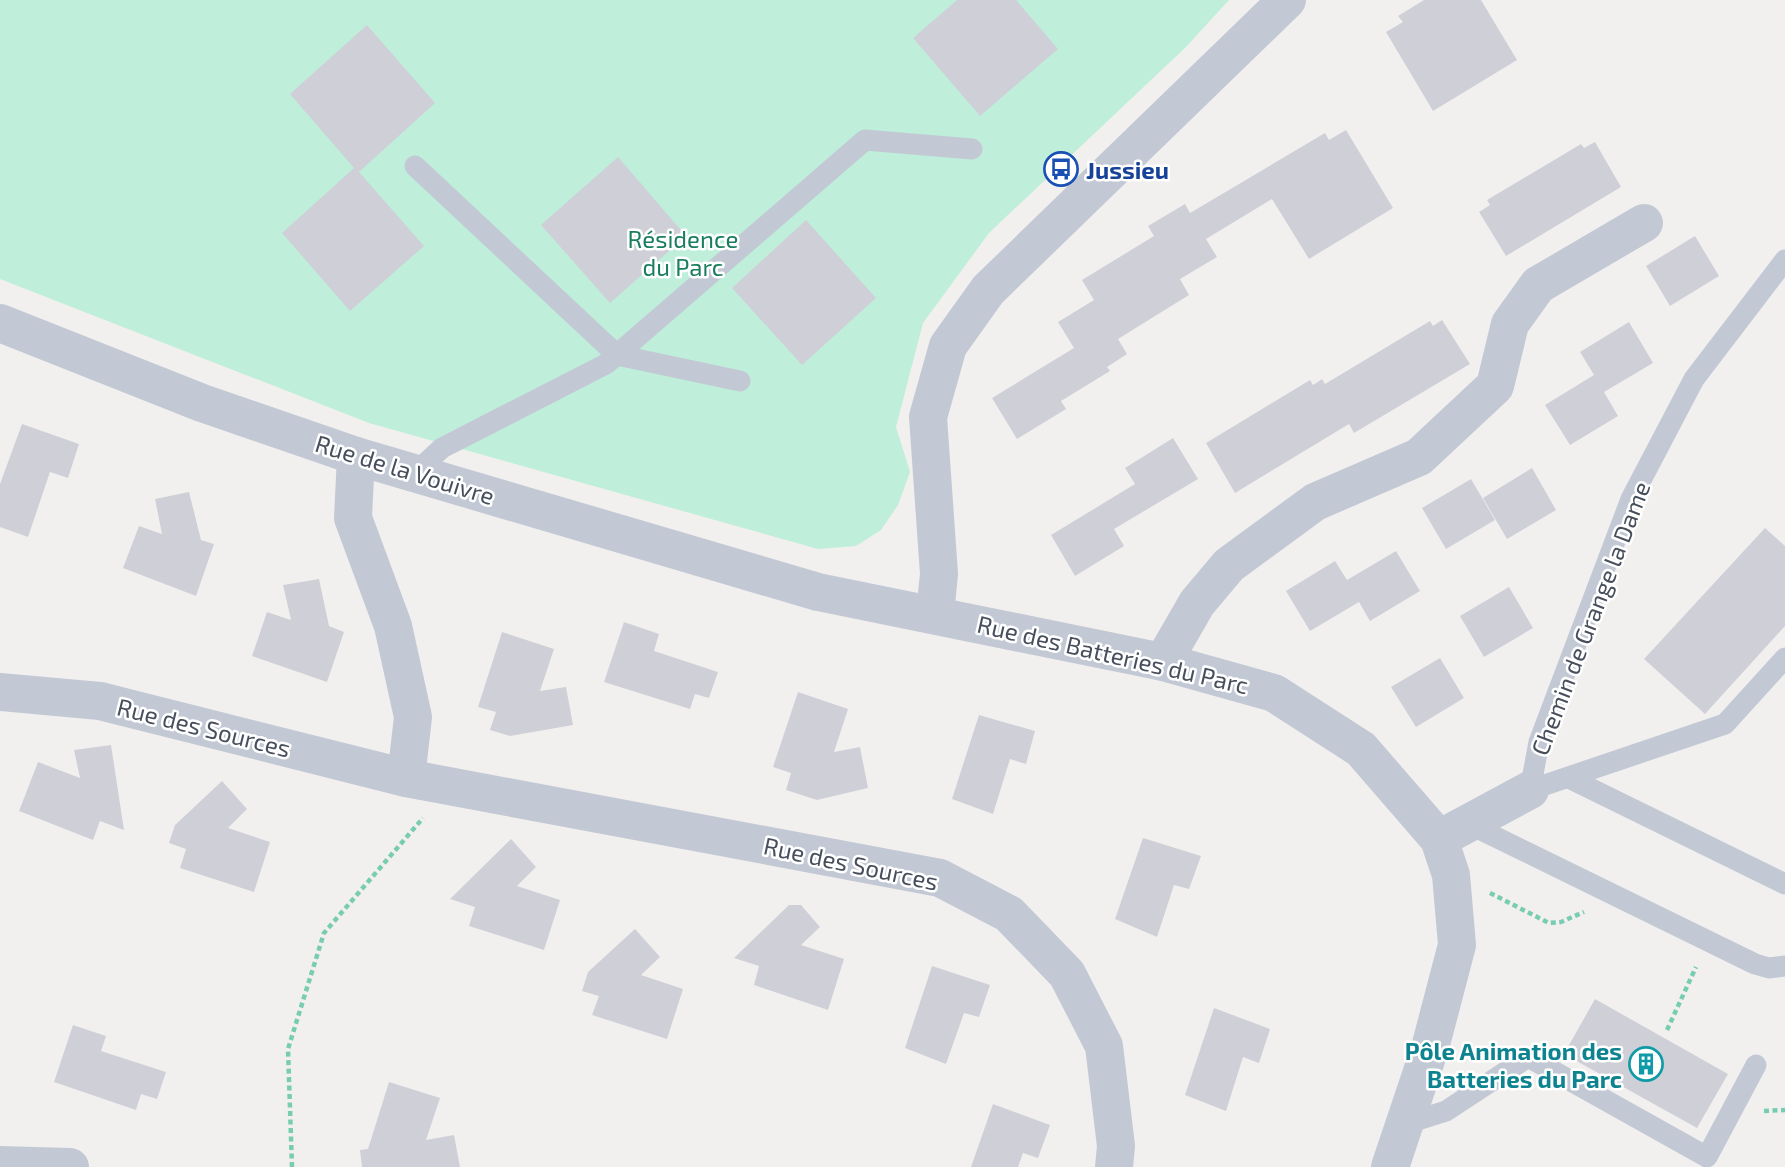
<svg xmlns="http://www.w3.org/2000/svg" width="1785" height="1167" viewBox="0 0 1785 1167" font-family="'Exo 2',sans-serif">
<style>
.green{fill:#bfeeda}
.building{fill:#cfd0d7}
.lines{fill:none;stroke-linecap:round;stroke-linejoin:round}
.path{stroke:#77ccb2;stroke-width:4.5;stroke-dasharray:5 3.5;stroke-linecap:butt}
.lane{stroke:#c3c9d4;stroke-width:21}
.street{stroke:#c3c9d4;stroke-width:38}
.labels{text-anchor:middle;dominant-baseline:central;stroke-width:5;stroke-linejoin:round;paint-order:stroke}
.transit-label{font-size:24px;font-weight:bold;fill:#164399;stroke:#fff;text-anchor:start}
.park-label{font-size:24px;fill:#197d5e;stroke:#fff}
.street-label{font-size:24px;fill:#484f5c;stroke:#fff}
.culture-label{font-size:24px;font-weight:bold;fill:#0d838f;stroke:#fff;text-anchor:end}
</style>
<rect width="100%" height="100%" fill="#f2f0ef"/>
<path class="green" d="M0,0h1229l-43,47 -197,186 -66,90 -27,104 14,45 -12,33 -17,25 -25,16 -38,3 -449,-126 -369,-144z"/>
<g class="building">
<path d="M957,0h59l42,49 -78,67 -67,-78z"/>
<path d="M1424,0h57l36,60 -84,51 -47,-79 17,-10 -5,-6z"/>
<path d="M367,25l68,78 -76,69 65,74 -74,65 -68,-78 72,-65 -64,-74z"/>
<path d="M1346,130l47,78 -84,51 -37,-60 -66,40 11,18 -37,22 9,16 -71,44 9,15 -20,13 3,4 -49,30 5,8 -49,30 -25,-41 82,-50 -16,-26 36,-22 -12,-20 72,-44 -6,-10 37,-22 5,9 135,-80 4,7z"/>
<path d="M1595,142l26,45 -115,69 -27,-44 11,-7 -3,-5 94,-56 3,4z"/>
<path d="M618,157l68,79 -76,67 -69,-78z"/>
<path d="M806,220l70,78 -74,67 -70,-77z"/>
<path d="M1695,236l24,40 -49,30 -24,-40z"/>
<path d="M1442,320l28,44 -116,69 -5,-9 -114,69 -29,-50 104,-63 3,5 9,-6 3,5 105,-63 3,5z"/>
<path d="M1629,322l24,41 -49,29 14,24 -48,29 -25,-40 49,-30 -14,-23z"/>
<path d="M22,424l57,20 -11,34 -18,-6 -22,65 -28,-10v-43z"/>
<path d="M1173,438l25,41 -84,50 10,17 -49,30 -24,-41 84,-51 -10,-16z"/>
<path d="M1532,468l24,42 -49,29 -24,-41z"/>
<path d="M1471,479l24,41 -49,29 -24,-41z"/>
<path d="M189,492l12,48 13,4 -18,52 -73,-28 16,-42 23,8 -7,-35z"/>
<path d="M1765,528l20,18v80l-80,88 -61,-55z"/>
<path d="M1396,551l24,40 -50,30 -11,-19 -49,29 -24,-40 49,-30 12,19z"/>
<path d="M319,579l10,47 15,6 -17,50 -75,-26 15,-44 24,8 -8,-35z"/>
<path d="M1509,587l24,41 -49,29 -24,-41z"/>
<path d="M624,622l35,12 -5,17 64,21 -9,26 -14,-4 -5,15 -86,-27z"/>
<path d="M502,632l52,17 -14,42 26,-4 7,38 -63,11 -20,-6 6,-18 -18,-5z"/>
<path d="M1440,658l24,40 -48,29 -25,-40z"/>
<path d="M798,692l50,17 -14,43 26,-5 8,41 -51,12 -31,-10 5,-17 -18,-6z"/>
<path d="M979,715l56,16 -9,33 -16,-5 -17,55 -41,-15z"/>
<path d="M111,745l13,85 -24,-9 -7,19 -74,-29 19,-49 42,16 -6,-28z"/>
<path d="M222,781l25,28 -19,19 42,14 -16,50 -74,-24 6,-19 -17,-6 6,-18z"/>
<path d="M1143,838l58,18 -12,33 -15,-4 -17,52 -42,-18z"/>
<path d="M511,839l25,28 -19,19 43,14 -16,50 -75,-24 6,-19 -25,-8z"/>
<path d="M789,905h12l19,22 -19,18 43,14 -16,51 -74,-25 5,-19 -25,-8z"/>
<path d="M635,929l25,28 -19,18 42,14 -16,50 -75,-24 7,-19 -17,-5 6,-19z"/>
<path d="M932,966l58,19 -11,32 -15,-4 -18,51 -41,-16z"/>
<path d="M1595,999l133,75 -31,54 -133,-74z"/>
<path d="M1214,1008l56,21 -11,34 -16,-6 -17,54 -41,-16z"/>
<path d="M73,1025l33,11 -5,15 65,21 -9,27 -16,-5 -5,16 -82,-28z"/>
<path d="M389,1082l51,16 -14,42 28,-5 6,32h-98l-2,-17 8,-1z"/>
<path d="M993,1104l57,21 -12,33 -15,-5 -5,14h-47z"/>
</g>
<g class="lines">
<g class="path">
<path d="M1490,893l59,30 12,-1 23,-10"/>
<path d="M1667,1030l29,-63"/>
<path d="M1764,1111l21,-1"/>
<path d="M292,1167l-4,-118 36,-116 99,-115"/>
</g>
<g class="lane">
<path d="M415,166l202,189 123,26"/>
<path d="M1785,260l-91,119 -63,120 -92,243 -9,48 195,-66 60,-66"/>
<path d="M415,473l27,-25 164,-84 259,-224 107,9"/>
<path d="M1569,778l216,106"/>
<path d="M1467,823l288,141 14,4 16,-2"/>
<path d="M1405,1124l41,-13 82,-54 179,100 49,-92"/>
</g>
<g class="street">
<path d="M0,323l202,80 154,53 462,136 345,70 111,31 87,56 78,90 12,36 6,70 -27,103 -40,119"/>
<path d="M356,456l-3,62 40,108 20,91 -7,61"/>
<path d="M935,614l4,-40 -11,-157 20,-71 40,-56 299,-290"/>
<path d="M1163,662l34,-59 32,-38 86,-63 104,-45 76,-71 15,-62 28,-39 106,-62"/>
<path d="M0,692l100,9 306,77 534,100 69,36 58,60 37,72 12,100 -2,21"/>
<path d="M1439,839l91,-49"/>
<path d="M0,1165l70,2"/>
</g>
</g>
<defs>
<g id="bus-ring" transform="scale(1.75)"><circle r="9.5" fill="#fff" stroke="#1a4fb4" stroke-width="1.5"/><path d="M-5-6H5V4H4V6H2V4H-2V6H-4V4H-5ZM-3.5-4V0h7V-4ZM-3.5 1.2v1.5H-2V1.2ZM2 1.2v1.5H3.5V1.2Z" fill="#1a4fb4"/></g>
<g id="building-ring" transform="scale(1.75)"><circle r="9.5" fill="#fff" stroke="#0f9aa8" stroke-width="1.5"/><path d="M-4-6H4V6H1V3H-1V6H-4ZM-2.5-4.3h1.7v1.8h-1.7ZM.8-4.3h1.7v1.8H.8ZM-2.5-1h1.7V.8h-1.7ZM.8-1h1.7V.8H.8Z" fill="#0f9aa8"/></g>
</defs>
<g fill-rule="evenodd">
<use href="#bus-ring" x="1061" y="169"/>
<use href="#building-ring" x="1646" y="1064"/>
</g>
<g class="labels">
<g class="transit-label">
<text x="1086" y="169">Jussieu</text>
</g>
<g class="park-label">
<text x="683" y="238">Résidence<tspan x="683" dy="28">du Parc</tspan></text>
</g>
<g class="street-label">
<text transform="translate(405 469) rotate(17)">Rue de la Vouivre</text>
<text transform="translate(1590 618) rotate(-69)">Chemin de Grange la Dame</text>
<text transform="translate(1113 654) rotate(13)">Rue des Batteries du Parc</text>
<text transform="translate(204 727) rotate(14)">Rue des Sources</text>
<text transform="translate(851 863) rotate(12)">Rue des Sources</text>
</g>
<g class="culture-label">
<text x="1622" y="1050">Pôle Animation des<tspan x="1622" dy="28">Batteries du Parc</tspan></text>
</g>
</g>
</svg>
